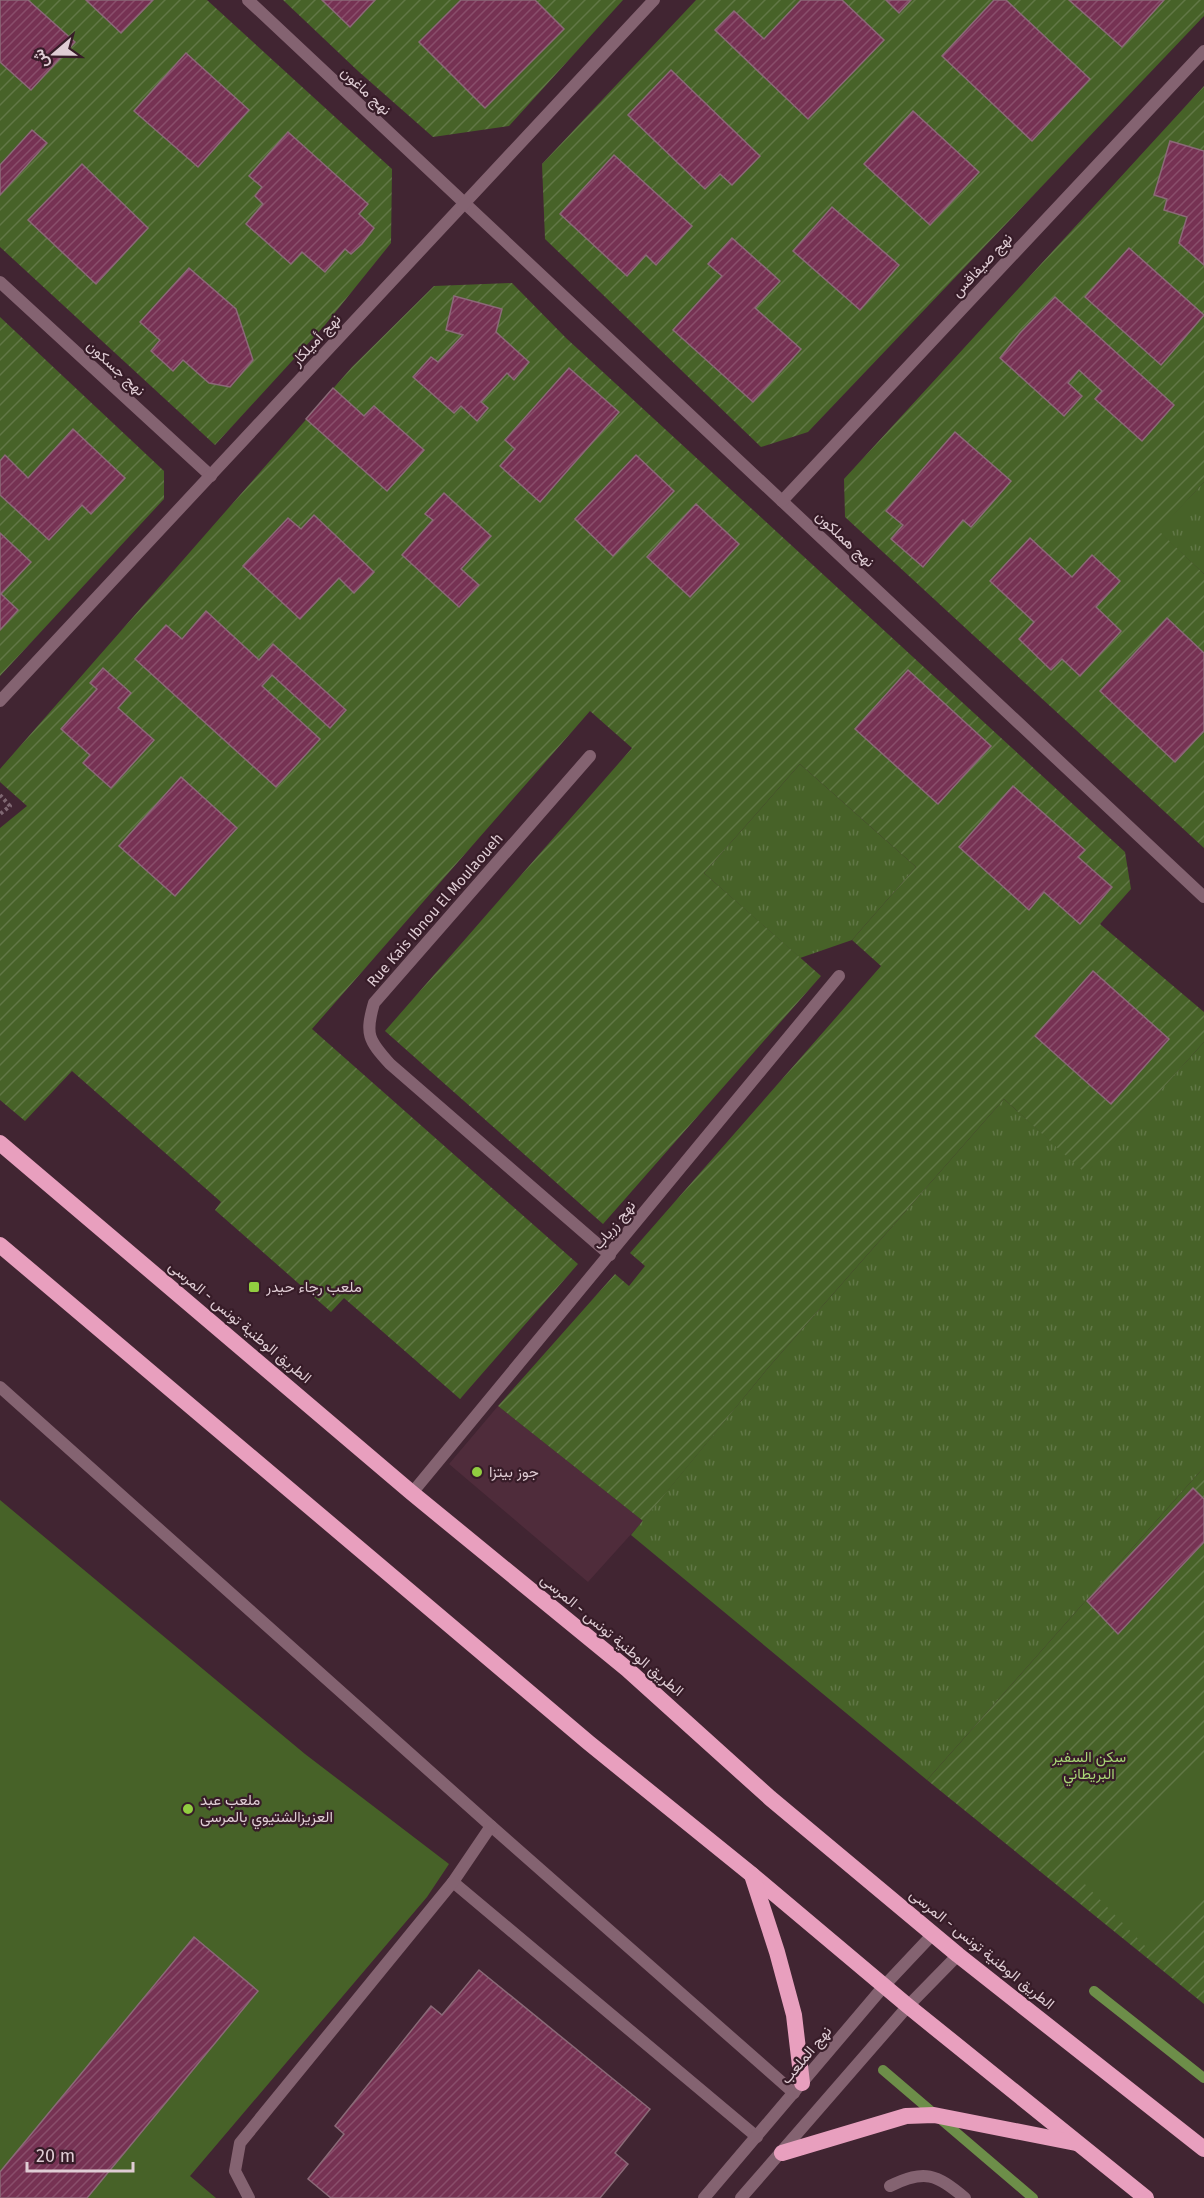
<svg xmlns="http://www.w3.org/2000/svg" width="1204" height="2198" viewBox="0 0 1204 2198" font-family="'Fira Sans',Vazirmatn,sans-serif">
<style>
.built{fill:#4f2c3b}
.grass{fill:url(#grass-tufts)}
.garden{fill:url(#garden-furrows)}
.pitch{fill:#476228}
.lines{fill:none;stroke-linecap:round;stroke-linejoin:round}
.stream{stroke:#6d8e49;stroke-width:10}
.building{fill:url(#building-hatch);stroke:#8b6a78;stroke-width:1.5}
.path{stroke:#7f6772;stroke-width:4;stroke-dasharray:3 3;stroke-linecap:butt}
.minor{stroke:#846371;stroke-width:12}
.tertiary{stroke:#846371;stroke-width:12}
.trunk{stroke:#e89fbe;stroke-width:16}
.poi-dot{fill:#91cd40;stroke:#371c28;stroke-width:2}
.labels{text-anchor:middle;dominant-baseline:central;stroke-width:4.5;stroke-linejoin:round;paint-order:stroke}
.street-label{font-size:15px;fill:#dfccd4;stroke:#371c28}
.poi-label{font-size:15px;fill:#dfccd4;stroke:#371c28;text-anchor:start}
.park-label{font-size:15px;fill:#a7d575;stroke:#371c28}
</style>
<defs>
<pattern id="grass-tufts" width="24" height="20" patternUnits="userSpaceOnUse" patternTransform="scale(1.5)"><rect width="24" height="20" fill="#476228"/><path d="M3 7l-1-3M5 7V3M7 7l1-3M15 17l-1-3M17 17v-4M19 17l1-3" fill="none" stroke="#617746"/></pattern>
<pattern id="garden-furrows" width="10" height="10" patternUnits="userSpaceOnUse" patternTransform="scale(1.5)"><rect width="10" height="10" fill="#476228"/><path d="M-1 1l2-2M0 10L10 0M9 11l2-2" fill="none" stroke="#617746"/></pattern>
<pattern id="building-hatch" width="6" height="6" patternUnits="userSpaceOnUse" patternTransform="scale(1.5)"><rect width="6" height="6" fill="#763253"/><path d="M-1 1l2-2M0 6l6-6M5 7l2-2" fill="none" stroke="#894e6b"/></pattern>
</defs>
<rect width="100%" height="100%" fill="#412532"/>
<path class="built" d="M498,1406l145,115 -55,61 -139,-118z"/>
<g class="grass">
<path d="M1204,482v92l-46,-43z"/>
<path d="M800,764l116,103 -64,73 -52,18 -96,-85z"/>
<path d="M1204,1042v425l-277,313 -296,-245 137,-167 236,-269 82,74z"/>
</g>
<g class="garden">
<path d="M0,0h207l185,169 -1,74 -66,82 -110,120 -215,-198z"/>
<path d="M283,0h340l-114,126 -76,11 -75,-66z"/>
<path d="M696,0h508v16l-396,416 -47,15 -216,-208 -3,-75z"/>
<path d="M1204,86v396l-45,49 45,43v274l-359,-331 -1,-38z"/>
<path d="M512,283l54,55 559,514 6,37 -31,35 104,88v30l-118,132 -82,-75 -236,269 -125,153 -145,-115 117,-132 14,12 16,-20 -15,-13 251,-287 -29,-26 64,-73 -116,-103 -96,109 117,103 -218,248 -218,-193 247,-283 -42,-37 -278,318 266,235 -118,135 -116,-101 -13,14 -116,-102 6,-8 -149,-131 -47,50 -25,-21v-272l27,-22 -27,-24v-13l352,-402 82,-81z"/>
<path d="M0,317l164,154v28l-164,177z"/>
<path d="M1204,1467v537l-277,-224z"/>
</g>
<g class="pitch">
<path d="M0,1500l305,254 144,110 -22,33 -237,279 26,22h-216z"/>
<path d="M1204,1755v139l-56,55 -69,-71z"/>
</g>
<g class="lines">
<g class="stream">
<path d="M1094,1991l110,87"/>
<path d="M883,2070l150,128"/>
</g>
</g>
<g class="building">
<path d="M0,0h28l47,42 -44,48 -31,-28z"/>
<path d="M86,0h67l-32,33z"/>
<path d="M322,0h53l-25,27z"/>
<path d="M461,0h74l29,29 -79,79 -66,-66z"/>
<path d="M801,0h41l42,40 -76,79 -93,-89 19,-19 30,28z"/>
<path d="M886,0h25l-12,13z"/>
<path d="M994,0h12l84,79 -58,62 -90,-85z"/>
<path d="M1069,0h95l-42,47z"/>
<path d="M186,53l63,57 -51,57 -64,-56z"/>
<path d="M671,70l89,86 -28,29 -12,-11 -15,15 -77,-74z"/>
<path d="M913,111l66,61 -49,53 -66,-61z"/>
<path d="M32,130l15,13 -47,52v-30z"/>
<path d="M288,132l80,72 -9,10 15,14 -12,16 -11,10 -6,-5 -20,23 -23,-20 -11,12 -45,-40 17,-20 -8,-8 7,-9 -13,-11z"/>
<path d="M1170,141l34,10v114l-25,-22 8,-26 -23,-7 3,-11 -13,-4z"/>
<path d="M614,155l78,71 -36,39 -10,-10 -19,21 -67,-62z"/>
<path d="M82,164l66,64 -52,56 -68,-64z"/>
<path d="M832,207l67,58 -39,45 -67,-59z"/>
<path d="M732,238l48,43 -25,27 46,41 -48,53 -80,-72 49,-54 -14,-12z"/>
<path d="M1129,248l75,67 -43,50 -76,-68z"/>
<path d="M189,268l47,41 17,51 -23,27 -21,-4 -26,-23 -10,11 -22,-20 9,-11 -20,-18z"/>
<path d="M454,296l48,13 -6,23 33,30 -15,18 -7,-7 -26,29 7,6 -11,13 -16,-15 -7,7 -41,-36 18,-20 7,5 25,-27 -17,-5z"/>
<path d="M1055,297l119,108 -32,36 -47,-42 7,-8 -23,-21 -11,13 14,13 -18,20 -64,-58 20,-25z"/>
<path d="M569,368l50,44 -79,90 -40,-36 15,-17 -10,-9z"/>
<path d="M333,388l31,28 10,-10 50,44 -37,41 -81,-72z"/>
<path d="M73,429l52,49 -34,36 -9,-9 -33,35 -49,-45v-34l5,-6 23,23z"/>
<path d="M955,432l56,49 -40,46 -8,-7 -40,47 -32,-28 12,-14 -17,-14z"/>
<path d="M636,455l38,36 -61,65 -38,-37z"/>
<path d="M444,493l47,43 -30,33 18,16 -20,22 -57,-52 31,-35 -8,-6z"/>
<path d="M696,504l43,40 -49,53 -43,-40z"/>
<path d="M314,515l60,57 -20,21 -15,-15 -39,41 -57,-53 45,-48 13,11z"/>
<path d="M0,533l31,29 -30,32 17,16 -18,20z"/>
<path d="M1030,538l42,39 20,-22 28,26 -24,26 25,24 -41,45 -18,-17 -11,11 -32,-31 15,-17 -44,-41z"/>
<path d="M206,611l53,49 14,-16 73,66 -16,18 -58,-53 -10,11 58,53 -44,48 -141,-128 31,-34 16,14z"/>
<path d="M1167,618l37,35v78l-29,31 -75,-71z"/>
<path d="M103,668l28,25 -13,15 36,32 -43,48 -28,-25 7,-8 -29,-26 36,-40 -7,-6z"/>
<path d="M908,670l83,76 -53,58 -83,-75z"/>
<path d="M181,777l56,51 -62,68 -56,-50z"/>
<path d="M1013,786l72,64 -7,7 34,30 -32,37 -36,-32 -15,18 -70,-63z"/>
<path d="M1093,971l76,68 -58,65 -76,-68z"/>
<path d="M1193,1488l11,11v43l-86,92 -31,-33z"/>
<path d="M194,1937l64,54 -171,207h-87v-26z"/>
<path d="M479,1970l171,139 -35,44 13,11 -28,34h-269l-23,-19 36,-45 -9,-8 96,-120 11,9z"/>
</g>
<g class="lines">
<path class="path" d="M0,795l10,11 -10,8"/>
<g class="minor">
<path d="M248,0l956,897"/>
<path d="M0,282l211,194"/>
<path d="M782,501l422,-450"/>
<path d="M0,701l654,-701"/>
<path d="M590,756l-216,247c-9,31 -6,37 16,61l220,191"/>
<path d="M0,1387l491,439 303,267"/>
<path d="M412,1493l427,-517"/>
<path d="M453,1882l304,255"/>
<path d="M890,2186c35,-17 46,-12 75,12"/>
<path d="M249,2198l-14,-27 5,-28 213,-261 38,-56"/>
</g>
<g class="tertiary">
<path d="M704,2198l180,-212 49,-52"/>
<path d="M741,2198l167,-192 50,-51"/>
</g>
<g class="trunk">
<path d="M0,1143l412,350 215,176 143,129 188,157 246,194"/>
<path d="M0,1245l589,498 162,131 157,132 238,192"/>
<path d="M752,1875l25,77 17,63 8,68"/>
<path d="M782,2153l124,-37 28,-1 142,28"/>
</g>
</g>
<g class="poi-dot">
<rect x="248" y="1281" width="12" height="12" rx="3"/>
<circle cx="477" cy="1472" r="6"/>
<circle cx="188" cy="1809" r="6"/>
</g>
<g class="labels">
<g class="street-label">
<text transform="translate(366 91) rotate(43)">نهج ماغون</text>
<text transform="translate(982 265) rotate(-47)">نهج صيفاقس</text>
<text transform="translate(316 340) rotate(-47)">نهج أميلكار</text>
<text transform="translate(116 368) rotate(43)">نهج جسكون</text>
<text transform="translate(845 539) rotate(43)">نهج هملكون</text>
<text transform="translate(435 910) rotate(-49)">Rue Kais Ibnou El Moulaoueh</text>
<text transform="translate(614 1225) rotate(-51)">نهج زرياب</text>
<text transform="translate(240 1322) rotate(40)">الطريق الوطنية تونس - المرسى</text>
<text transform="translate(612 1635) rotate(40)">الطريق الوطنية تونس - المرسى</text>
<text transform="translate(982 1949) rotate(39)">الطريق الوطنية تونس - المرسى</text>
<text transform="translate(806 2055) rotate(-50)">نهج الملعب</text>
</g>
<g class="poi-label">
<text x="266" y="1287">ملعب رجاء حيدر</text>
<text x="489" y="1472">جوز بيتزا</text>
<text x="200" y="1800">ملعب عبد<tspan x="200" dy="17">العزيزالشتيوي بالمرسى</tspan></text>
</g>
<g class="park-label">
<text x="1089" y="1757">سكن السفير<tspan x="1089" dy="17">البريطاني</tspan></text>
</g>
</g>
<g transform="translate(54 54) rotate(250)" stroke="#371c28" stroke-width="4.5" paint-order="stroke">
<path d="M0-4.5L10 22L0 15L-10 22Z" fill="#dfccd4"/>
<text y="-9" font-size="16" font-weight="bold" text-anchor="middle" fill="#dfccd4">ش</text>
</g>
<path d="M27 2162v9h106v-9" fill="none" stroke="#dfccd4" stroke-width="3"/>
<text x="36" y="2162" font-size="18" fill="#dfccd4" stroke="#371c28" stroke-width="4.5" paint-order="stroke">20 m</text>
</svg>
